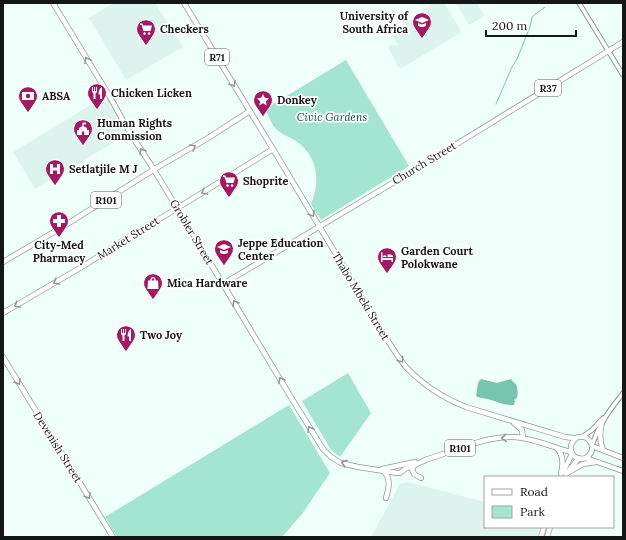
<svg xmlns="http://www.w3.org/2000/svg" width="626" height="540" viewBox="0 0 626 540" font-family="Lora,serif">
<style>
.built{fill:#dcf4ed}
.green{fill:#a3e5d1}
.water{fill:#78c5af}
.lines{fill:none;stroke-linecap:round;stroke-linejoin:round}
.stream{stroke:#78c5af;stroke-width:1}
.minor-casing{stroke:#8b9a95;stroke-width:5.5}
.major-casing{stroke:#8b9a95;stroke-width:6}
.minor{stroke:#fff;stroke-width:3.5}
.major{stroke:#fff;stroke-width:4.5}
.oneway{stroke:#959796}
.labels{text-anchor:middle;dominant-baseline:central;stroke-width:3.5;stroke-linejoin:round;paint-order:stroke}
.shield{fill:#fff;stroke:#5a5d5c;stroke-width:1}
.shield-label{font-size:10px;font-weight:bold;fill:#131816}
.poi-label{font-size:11px;font-weight:bold;fill:#131816;stroke:#fff;text-anchor:start}
.park-label{font-size:11px;font-style:italic;fill:#125244;stroke:#fff}
.street-label{font-size:11px;fill:#131816;stroke:#fff}
</style>
<rect width="100%" height="100%" fill="#effffa"/>
<g class="built">
<path d="M114,3h41l28,44 -57,33 -37,-62z"/>
<path d="M433,3h11l18,29 -62,37 -11,-19v-5h9l-7,-12z"/>
<path d="M456,3h21l1,2v1l1,2h1l4,8 -15,9z"/>
<path d="M107,95l23,38 -95,56 -22,-37z"/>
<path d="M408,482l77,20v25h55l-3,10h-166l29,-53z"/>
</g>
<g class="green">
<path d="M346,60l63,106 -88,54 -10,-16c10,-23 7,-47 -15,-63 -6,-4 -16,-7 -21,-13 -4,-5 -7,-13 -10,-19z"/>
<path d="M348,373l23,40 -31,44 -9,-7 -29,-49z"/>
<path d="M289,405l41,68 -28,41 -20,23h-165l-12,-20z"/>
</g>
<path class="water" d="M481,379l16,4 14,-4 3,4 2,1c2,5 2,9 1,14l-3,2 1,1 -1,4c-9,1 -18,-4 -27,-6 -3,-1 -6,-1 -10,-2l-1,-2c2,-5 0,-12 5,-16z"/>
<g class="lines">
<path class="stream" d="M496,104l16,-37 5,-8 13,-32 2,-10 13,-10"/>
<g class="minor-casing">
<g id="minor">
<path d="M579,3l44,72"/>
<path d="M582,437l10,-7 11,-12"/>
<path d="M592,445c8,-22 17,-34 31,-52"/>
</g>
</g>
<g class="major-casing">
<g id="major">
<path d="M53,3l57,94 20,36 21,32 31,51 110,183 31,50 8,8 10,6 17,4 39,6h3l5,-4 21,-9"/>
<path d="M184,3l89,146 115,192c6,9 11,18 18,26 17,18 37,31 60,40l99,30c3,0 6,1 9,1 6,0 1,-1 7,-1 5,-1 11,4 11,10 1,5 -2,8 -6,11"/>
<path d="M3,262l61,-36 94,-59 50,-29 42,-27"/>
<path d="M223,284l193,-115 207,-127"/>
<path d="M3,313l82,-48 42,-27 44,-26 102,-63"/>
<path d="M3,357l110,180"/>
<path d="M602,422c-2,10 -3,18 1,28"/>
<path d="M514,423l8,7 1,8"/>
<path d="M576,438c-11,10 -3,24 10,20l37,13"/>
<path d="M592,446l31,12"/>
<path d="M557,448c7,8 6,17 4,26"/>
<path d="M425,460l51,-17c12,-4 25,-6 37,-6 20,1 39,10 58,15"/>
<path d="M415,465l-3,4 2,5 7,4"/>
<path d="M382,469l33,-7"/>
<path d="M384,471c7,9 5,16 2,27"/>
<path d="M563,472l9,-18"/>
<path d="M567,473l16,-9 13,-2"/>
<path d="M565,477l2,-4 12,-15"/>
<path d="M541,537l3,-10"/>
<path d="M547,537l3,-10"/>
</g>
</g>
<use href="#minor" class="minor"/>
<use href="#major" class="major"/>
</g>
<defs><path id="oneway-chevron" d="M-2-3.5L2.5 0L-2 3.5" fill="none" stroke-width="1.6" stroke-linecap="round" stroke-linejoin="round"/></defs>
<g class="oneway">
<use href="#oneway-chevron" transform="translate(87 60) rotate(-121)"/>
<use href="#oneway-chevron" transform="translate(233 84) rotate(58)"/>
<use href="#oneway-chevron" transform="translate(193 147) rotate(-30)"/>
<use href="#oneway-chevron" transform="translate(142 151) rotate(-123)"/>
<use href="#oneway-chevron" transform="translate(204 192) rotate(149)"/>
<use href="#oneway-chevron" transform="translate(312 214) rotate(60)"/>
<use href="#oneway-chevron" transform="translate(56 282) rotate(150)"/>
<use href="#oneway-chevron" transform="translate(235 303) rotate(-120)"/>
<use href="#oneway-chevron" transform="translate(17 305) rotate(149)"/>
<use href="#oneway-chevron" transform="translate(401 360) rotate(53)"/>
<use href="#oneway-chevron" transform="translate(281 380) rotate(-121)"/>
<use href="#oneway-chevron" transform="translate(18 382) rotate(59)"/>
<use href="#oneway-chevron" transform="translate(310 429) rotate(-121)"/>
<use href="#oneway-chevron" transform="translate(504 438) rotate(177)"/>
<use href="#oneway-chevron" transform="translate(344 463) rotate(-163)"/>
<use href="#oneway-chevron" transform="translate(88 496) rotate(59)"/>
</g>
<defs>
<g id="university-pin" transform="scale(1)"><path d="M0 17L-7.5 6A9.5 9.5 0 1 1 7.5 6Z" fill="#a41961" stroke="#fff"/><path d="M0-5L7-2L0 1L-7-2ZM-4 1L0 2.5L4 1V4Q0 6-4 4Z" fill="#fff"/></g>
<g id="supermarket-pin" transform="scale(1)"><path d="M0 17L-7.5 6A9.5 9.5 0 1 1 7.5 6Z" fill="#a41961" stroke="#fff"/><path d="M-6-5.5h2.5l.6 2H6L4.5 2H-2.5L-4.4-4H-6ZM-1.5 3.2a1.3 1.3 0 1 0 .1 0ZM3 3.2a1.3 1.3 0 1 0 .1 0Z" fill="#fff"/></g>
<g id="restaurant-pin" transform="scale(1)"><path d="M0 17L-7.5 6A9.5 9.5 0 1 1 7.5 6Z" fill="#a41961" stroke="#fff"/><path d="M-5-6h1v4h1v-4h1v4h1v-4h1v5L-1.5 .5V6h-2V.5L-5-1ZM5-6V6H3V1.5H1.5Q1.5-4 5-6Z" fill="#fff"/></g>
<g id="bank-pin" transform="scale(1)"><path d="M0 17L-7.5 6A9.5 9.5 0 1 1 7.5 6Z" fill="#a41961" stroke="#fff"/><path d="M-6-4H6V4H-6ZM0-2.3a2.3 2.3 0 1 0 0 4.6a2.3 2.3 0 1 0 0-4.6Z" fill="#fff"/></g>
<g id="sight-pin" transform="scale(1)"><path d="M0 17L-7.5 6A9.5 9.5 0 1 1 7.5 6Z" fill="#a41961" stroke="#fff"/><path d="M0-6L1.8-2.2L6-1.7L2.9 1.2L3.7 5.4L0 3.3L-3.7 5.4L-2.9 1.2L-6-1.7L-1.8-2.2Z" fill="#fff"/></g>
<g id="civic-pin" transform="scale(1)"><path d="M0 17L-7.5 6A9.5 9.5 0 1 1 7.5 6Z" fill="#a41961" stroke="#fff"/><path d="M-.6-6.5H3V-4.5H.6V-3L4-1V1h2V6H-6V1h2V-1L-.6-3ZM-1.2 2.5V6h2.4V2.5Z" fill="#fff"/></g>
<g id="hospital-pin" transform="scale(1)"><path d="M0 17L-7.5 6A9.5 9.5 0 1 1 7.5 6Z" fill="#a41961" stroke="#fff"/><path d="M-5-5h3v3.5h4V-5h3V5h-3V1.5h-4V5h-3Z" fill="#fff"/></g>
<g id="pharmacy-pin" transform="scale(1)"><path d="M0 17L-7.5 6A9.5 9.5 0 1 1 7.5 6Z" fill="#a41961" stroke="#fff"/><path d="M-2-6h4v4h4v4h-4v4h-4v-4h-4v-4h4Z" fill="#fff"/></g>
<g id="hotel-pin" transform="scale(1)"><path d="M0 17L-7.5 6A9.5 9.5 0 1 1 7.5 6Z" fill="#a41961" stroke="#fff"/><path d="M-6-4.5h1.5V1H6V5H4.5V3h-9V5H-6ZM-4 0a1.8 1.8 0 1 1 3.6 0ZM.5 0V-2.5h3Q6-2.5 6 0Z" fill="#fff"/></g>
<g id="shop-pin" transform="scale(1)"><path d="M0 17L-7.5 6A9.5 9.5 0 1 1 7.5 6Z" fill="#a41961" stroke="#fff"/><path d="M-5-2.5h2.3a2.7 3.5 0 0 1 5.4 0H5L5.5 6h-11ZM-1.5-2.5h3a1.5 2.3 0 0 0-3 0Z" fill="#fff"/></g>
</defs>
<g fill-rule="evenodd">
<use href="#university-pin" x="422" y="22"/>
<use href="#supermarket-pin" x="146" y="29"/>
<use href="#restaurant-pin" x="97" y="93"/>
<use href="#bank-pin" x="28" y="96"/>
<use href="#sight-pin" x="263" y="100"/>
<use href="#civic-pin" x="83" y="129"/>
<use href="#hospital-pin" x="55" y="169"/>
<use href="#supermarket-pin" x="229" y="181"/>
<use href="#pharmacy-pin" x="59" y="221"/>
<use href="#university-pin" x="224" y="249"/>
<use href="#hotel-pin" x="387" y="257"/>
<use href="#shop-pin" x="153" y="283"/>
<use href="#restaurant-pin" x="126" y="335"/>
</g>
<g class="labels">
<g class="shield">
<rect x="205" y="49" width="24" height="16" rx="3"/>
<rect x="535" y="80" width="26" height="16" rx="3"/>
<rect x="91" y="192" width="30" height="16" rx="3"/>
<rect x="445" y="440" width="30" height="16" rx="3"/>
</g>
<g class="shield-label">
<text x="217" y="57">R71</text>
<text x="548" y="88">R37</text>
<text x="106" y="200">R101</text>
<text x="460" y="448">R101</text>
</g>
<g class="poi-label">
<text x="408" y="16" text-anchor="end">University of<tspan x="408" dy="13">South Africa</tspan></text>
<text x="160" y="29">Checkers</text>
<text x="111" y="93">Chicken Licken</text>
<text x="42" y="96">ABSA</text>
<text x="277" y="100">Donkey</text>
<text x="97" y="123">Human Rights<tspan x="97" dy="13">Commission</tspan></text>
<text x="69" y="169">Setlatjile M J</text>
<text x="243" y="181">Shoprite</text>
<text x="238" y="243">Jeppe Education<tspan x="238" dy="13">Center</tspan></text>
<text x="59" y="245" text-anchor="middle">City-Med<tspan x="59" dy="13">Pharmacy</tspan></text>
<text x="401" y="251">Garden Court<tspan x="401" dy="13">Polokwane</tspan></text>
<text x="167" y="283">Mica Hardware</text>
<text x="140" y="335">Two Joy</text>
</g>
<g class="park-label">
<text x="332" y="117">Civic Gardens</text>
</g>
<g class="street-label">
<text transform="translate(424 163) rotate(-31)">Church Street</text>
<text transform="translate(192 232) rotate(59)">Grobler Street</text>
<text transform="translate(128 238) rotate(-32)">Market Street</text>
<text transform="translate(361 296) rotate(59)">Thabo Mbeki Street</text>
<text transform="translate(58 447) rotate(58)">Devenish Street</text>
</g>
</g>
<rect width="626" height="540" fill="none" stroke="#131816" stroke-width="8"/>
<rect x="484" y="476" width="130" height="52" fill="#ffffff" stroke="#a1a3a2"/>
<rect x="492" y="489" width="20" height="6" fill="#ffffff" stroke="#a1a3a2"/>
<text x="520" y="496" font-size="12" fill="#131816">Road</text>
<rect x="492" y="506" width="20" height="12" fill="#a3e5d1" stroke="#a1a3a2"/>
<text x="520" y="516" font-size="12" fill="#131816">Park</text>
<path d="M486 30v6h90v-6" fill="none" stroke="#131816" stroke-width="2"/>
<text x="492" y="30" font-size="12" fill="#131816" stroke="#ffffff" stroke-width="3" paint-order="stroke">200 m</text>
</svg>
